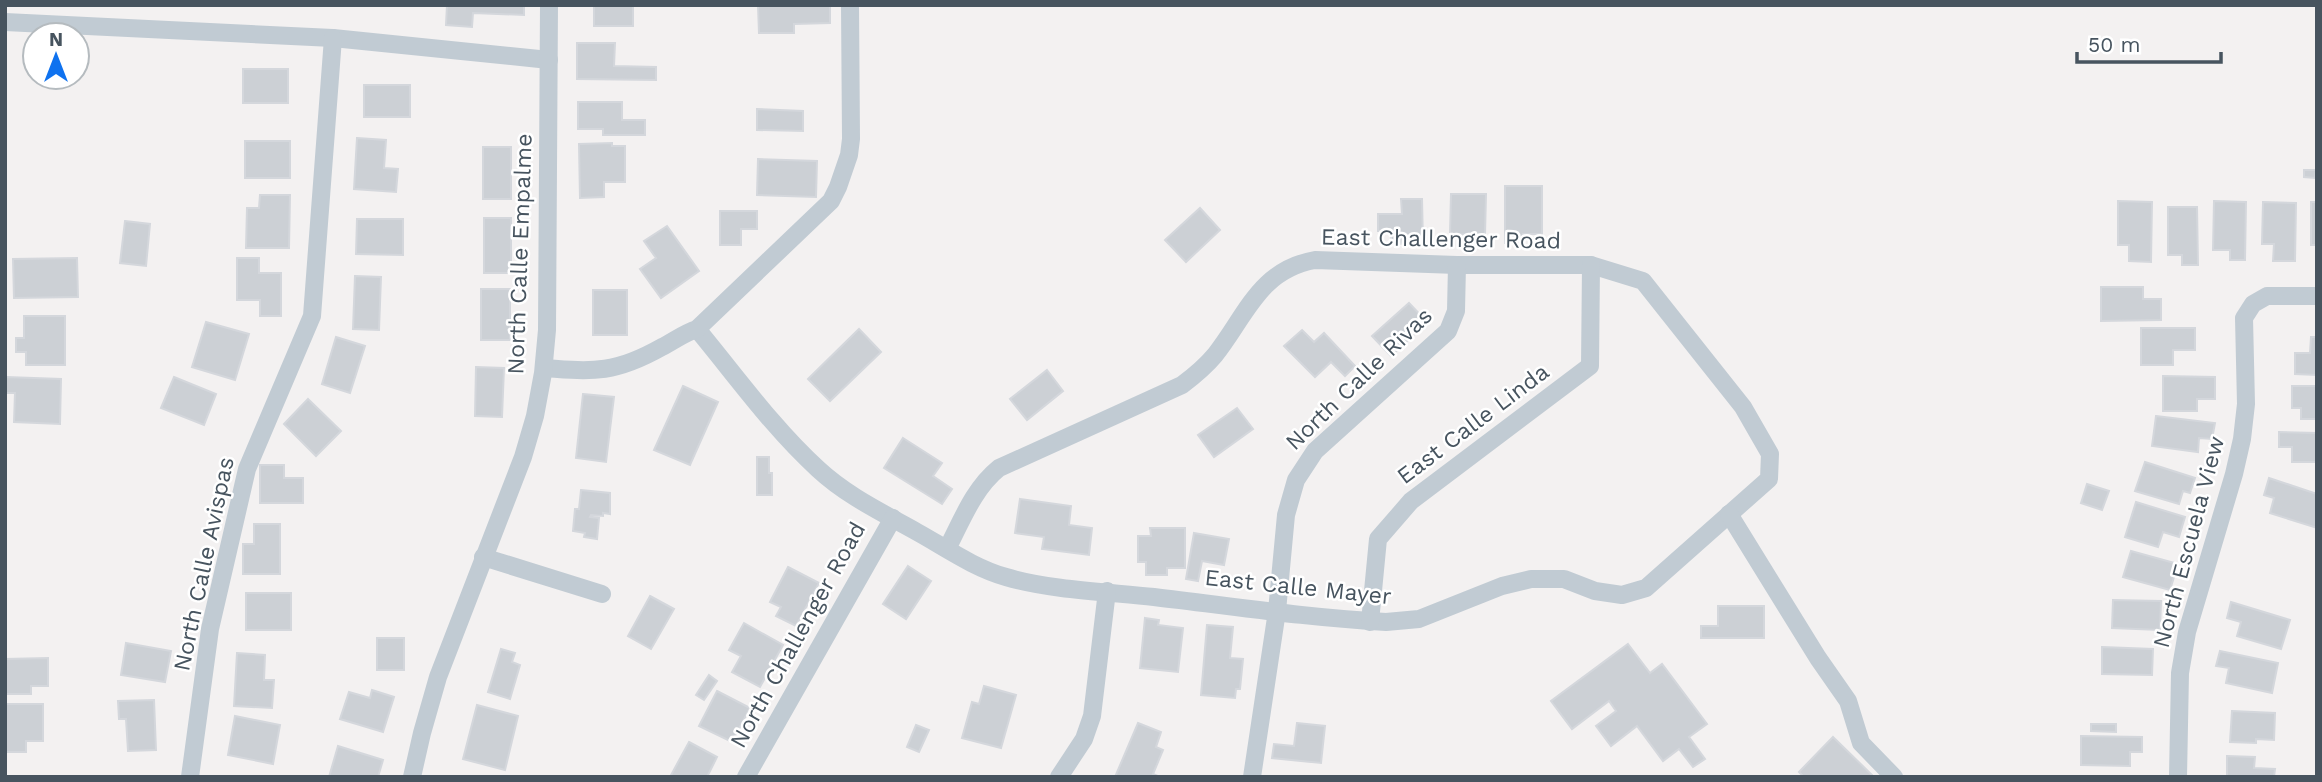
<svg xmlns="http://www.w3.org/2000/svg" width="2322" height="782" viewBox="0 0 2322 782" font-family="'Work Sans',sans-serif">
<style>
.building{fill:#ccd0d5;stroke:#d4d7dc;stroke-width:2}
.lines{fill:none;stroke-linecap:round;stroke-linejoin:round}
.minor{stroke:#c1cbd3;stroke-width:18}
.labels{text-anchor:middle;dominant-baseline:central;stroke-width:5;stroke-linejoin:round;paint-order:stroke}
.street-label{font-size:23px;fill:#47545f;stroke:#fff}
</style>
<rect width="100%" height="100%" fill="#f3f1f1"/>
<g class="building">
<path d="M447,5h77v10l-51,-2 -1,14 -26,-2z"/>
<rect x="594" y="5" width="39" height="21"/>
<path d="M758,5h72v18l-36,1v9h-35z"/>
<path d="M577,43h38l-1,23 42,1v13l-79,-1z"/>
<rect x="243" y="69" width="45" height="34"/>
<rect x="364" y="85" width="46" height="32"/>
<path d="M578,102h44v18h23v15h-42v-6h-25z"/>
<path d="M757,109l46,2v20l-46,-1z"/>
<path d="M357,138l29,2 -2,28 14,1 -2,23 -42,-3z"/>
<rect x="245" y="141" width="45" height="37"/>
<path d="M612,143v3h13v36h-21v15l-24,1 -1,-54z"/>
<rect x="483" y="147" width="28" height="52"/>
<path d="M758,159l59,2 -1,36 -59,-2z"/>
<path d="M2304,170h12l-1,8 -11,-1z"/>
<path d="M1505,186h37v48h-19v9h-18z"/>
<path d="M1451,194h35l-1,41 -35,-1z"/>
<path d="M260,195h30l-1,53h-43l1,-40h12z"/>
<path d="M1401,199h21l1,44 -32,1v-13h-13v-17h24z"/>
<path d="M2118,201l34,1 -1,60 -22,-1v-16h-11z"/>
<path d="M2214,201l32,1 -1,58h-15v-10h-17z"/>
<path d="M2263,202l33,1 -1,58h-22l1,-17h-12z"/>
<rect x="2311" y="202" width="6" height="43"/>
<path d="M2168,207h29l1,58h-16v-10h-14z"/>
<path d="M1200,208l20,22 -34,32 -21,-22z"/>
<path d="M720,211h37v18h-16v16h-21z"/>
<rect x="484" y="218" width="27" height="55"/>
<path d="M357,219h46v36l-47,-1z"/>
<path d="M125,221l25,3 -4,42 -26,-3z"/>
<path d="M667,226l32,45 -38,27 -21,-29 16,-11 -12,-17z"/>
<path d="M77,258l1,39 -64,1 -1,-39z"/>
<path d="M237,258h22v15h22v43h-21v-16h-23z"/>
<path d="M355,276l26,1 -2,53 -26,-1z"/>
<path d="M2101,287h42v12h18v21l-60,1z"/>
<rect x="481" y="289" width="29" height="51"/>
<rect x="593" y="290" width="34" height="45"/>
<path d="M1409,303l18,19 -36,34 -19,-20z"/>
<path d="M24,316h41v49h-39v-13h-10v-14h8z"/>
<path d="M206,322l43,12 -14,46 -43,-13z"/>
<path d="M2141,328h54v22h-22v15h-32z"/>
<path d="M859,329l22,23 -51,49 -22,-22z"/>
<path d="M1302,330l12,12 10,-9 31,33 -10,10 -14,-14 -16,15 -31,-31z"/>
<path d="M336,337l29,9 -15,47 -28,-9z"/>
<path d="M2311,337h6v38l-22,-1v-21h15z"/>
<path d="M476,367l28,1 -2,49 -27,-1z"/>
<path d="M1047,370l16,21 -36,29 -17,-21z"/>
<path d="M2163,376l52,1v22h-18v12h-34z"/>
<path d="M6,377l55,2 -1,45 -46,-2 1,-29h-10z"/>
<path d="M174,377l42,17 -12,31 -43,-17z"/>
<path d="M683,386l35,16 -28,63 -36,-15z"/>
<path d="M2292,386h25v33h-16v-11h-9z"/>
<path d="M583,394l31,3 -8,65 -30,-4z"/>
<path d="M308,399l33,32 -25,25 -32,-32z"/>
<path d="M1237,408l16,21 -39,28 -16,-22z"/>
<path d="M2156,416l59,7 -3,16 -13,-1 -1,14 -46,-6z"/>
<path d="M2279,432l38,1v29h-25v-15h-13z"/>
<path d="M903,438l39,25 -9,13 19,13 -10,15 -58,-36z"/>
<path d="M757,457h12v16h3v22h-15z"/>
<path d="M2145,462l50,16 -5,15 -7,-2 -4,13 -44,-13z"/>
<path d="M260,465h24v13h19v25h-43z"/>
<path d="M2269,478l48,16v34l-47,-15 4,-15 -10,-3z"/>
<path d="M2087,484l22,7 -7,19 -21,-7z"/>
<path d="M581,490l29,3v21l-7,-1v3l-12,-1 -1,2 9,1 -2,21 -13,-2 1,-4 -12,-2 2,-22h4z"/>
<path d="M1020,499l51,7 -2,19 23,3 -3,27 -47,-6 2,-12 -29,-4z"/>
<path d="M2136,502l49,15 -6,20 -16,-5 -5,15 -33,-10z"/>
<path d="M254,524h26v50h-37v-30h11z"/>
<path d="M1150,528h35v40h-18v7h-21v-13h-8v-26h13z"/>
<path d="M1194,533l35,6 -5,26 -22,-4 -4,20 -12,-2z"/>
<path d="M2131,551l47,13 -8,26 -47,-13z"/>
<path d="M908,566l23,15 -25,38 -23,-15z"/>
<path d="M788,567l31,16 -23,43 -20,-10 5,-9 -11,-5z"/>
<rect x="246" y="593" width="45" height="37"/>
<path d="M650,596l24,13 -23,40 -23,-13z"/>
<path d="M2113,600l48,1 -1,29 -48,-2z"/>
<path d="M2231,602l59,18 -9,29 -44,-13 4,-14 -14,-4z"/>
<path d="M1718,606h46v32h-63v-12h17z"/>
<path d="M1145,618l14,2 -1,5 25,3 -5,44 -38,-4z"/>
<path d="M744,623l39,22 -23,42 -28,-15 9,-16 -12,-6z"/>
<path d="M1207,625l26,2 -3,31 13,1 -3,30h-4l-1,9 -34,-3z"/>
<rect x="377" y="638" width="27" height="32"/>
<path d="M126,643l45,8 -6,31 -44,-7z"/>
<path d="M1628,644l22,29 12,-9 45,60 -18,13 16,22 -12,8 -14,-18 -16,12 -26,-35 -26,20 -15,-20 20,-15 -7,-10 -37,28 -21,-28z"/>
<path d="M2102,647l51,2 -1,26 -50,-1z"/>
<path d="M501,649l14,4 -3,9 8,3 -10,34 -22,-7z"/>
<path d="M2220,651l58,12 -6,30 -46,-10 3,-15 -13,-2z"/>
<path d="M237,653l28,2 -1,25h10l-2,28 -38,-2z"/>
<path d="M48,658v28h-17v8h-26v-35z"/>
<path d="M709,675l8,6 -13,19 -8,-5z"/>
<path d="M984,686l32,9 -15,53 -39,-10 10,-36 7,2z"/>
<path d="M372,690l22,7 -11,35 -43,-13 9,-27 21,6z"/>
<path d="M717,691l33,17 -18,34 -33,-16z"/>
<path d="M154,700l2,50 -28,1 -2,-32h-7l-1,-18z"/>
<path d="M5,704h38v37h-17v11h-21z"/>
<path d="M477,705l41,11 -13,54 -42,-11z"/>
<path d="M2232,711l43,2 -1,27 -18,-1v4l-26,-1z"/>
<path d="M235,716l45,9 -7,39 -45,-9z"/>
<path d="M1138,723l23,9 -5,15 7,3 -10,24 7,3h-45z"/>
<path d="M1297,723l28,3 -4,37 -49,-5 2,-14 20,2z"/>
<path d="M2091,724h25v8l-25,-1z"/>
<path d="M916,725l13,5 -10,22 -12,-5z"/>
<path d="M2081,736l61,1v15h-12v14l-49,-1z"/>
<path d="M1833,737l41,40h-70l-5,-5z"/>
<path d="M689,742l28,15 -10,20h-37z"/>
<path d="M338,746l45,14 -5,17h-49z"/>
<path d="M2227,756l28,1 -1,11 21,1 -1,8h-47z"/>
</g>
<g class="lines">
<g class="minor">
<path d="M5,22l328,16 216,22"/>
<path d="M697,329c39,47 76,99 121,140 29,27 65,44 99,63 29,16 57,36 89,45 44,13 102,15 148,20 77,9 155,21 232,25l33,-3 83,-33 29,-7h33l31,12 27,4 24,-7 123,-109 1,-25 -27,-47 -100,-126 -52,-16h-134l-142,-5c-56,10 -69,56 -100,95 -10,12 -21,21 -33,30l-183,83c-25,20 -37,52 -52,81"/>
<path d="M544,368c51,4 72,5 118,-21 12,-6 22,-14 35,-18l134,-128 7,-14 11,-32 2,-16 -1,-134"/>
<path d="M1729,514l89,144 30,43 13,42 33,34"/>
<path d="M483,557l119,37"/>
<path d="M1370,622l8,-83 33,-38 179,-135 1,-101"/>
<path d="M190,777l20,-148 37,-160 65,-153 21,-278"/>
<path d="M412,777l10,-44 16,-56 85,-220 12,-41 8,-43 4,-43 2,-325"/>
<path d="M746,777l147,-259"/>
<path d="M1059,777l25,-38 8,-23 15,-125"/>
<path d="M1252,777l25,-166 9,-96 10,-35 19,-29 133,-120 8,-20 1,-46"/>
<path d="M2178,777l2,-104 7,-41 47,-158 8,-35 4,-35 -2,-86 9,-14 14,-8h50"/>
</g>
</g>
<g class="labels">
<g class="street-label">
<text transform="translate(1441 239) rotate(1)">East Challenger Road</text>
<text transform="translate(520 254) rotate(-88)">North Calle Empalme</text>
<text transform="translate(1359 379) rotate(-44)">North Calle Rivas</text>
<text transform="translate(1473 424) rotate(-37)">East Calle Linda</text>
<text transform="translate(2189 542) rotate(-75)">North Escuela View</text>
<text transform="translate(204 564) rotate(-78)">North Calle Avispas</text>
<text transform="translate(1298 587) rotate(6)">East Calle Mayer</text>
<text transform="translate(798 635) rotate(-61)">North Challenger Road</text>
</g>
</g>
<rect width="2322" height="782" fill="none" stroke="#47545f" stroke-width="14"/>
<g transform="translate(56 56)"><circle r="33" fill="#ffffff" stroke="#b5bbbf" stroke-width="2"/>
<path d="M0-5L12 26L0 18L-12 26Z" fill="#0f72ef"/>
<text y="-10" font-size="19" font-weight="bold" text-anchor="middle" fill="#47545f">N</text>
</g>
<path d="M2077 52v10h144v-10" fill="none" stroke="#47545f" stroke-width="3.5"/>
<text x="2088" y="52" font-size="21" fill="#47545f" stroke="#ffffff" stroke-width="5" paint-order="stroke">50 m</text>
</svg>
